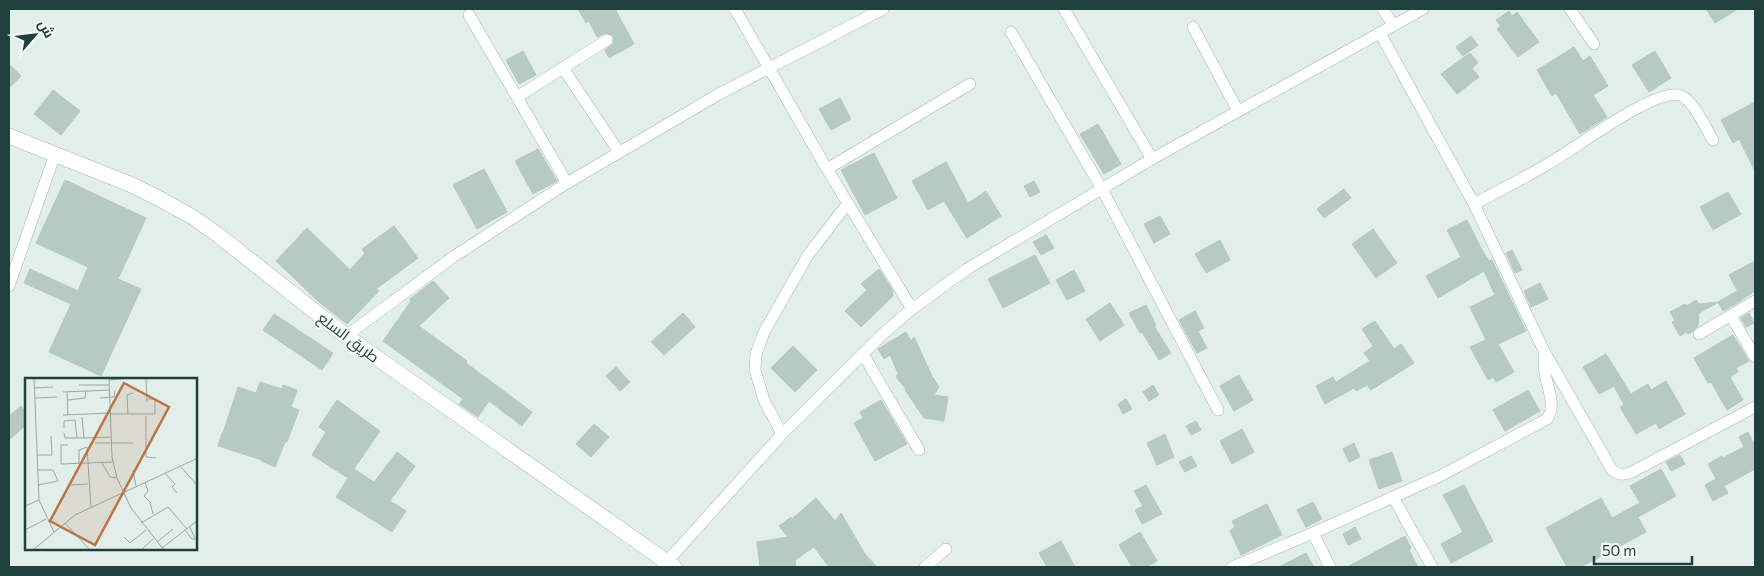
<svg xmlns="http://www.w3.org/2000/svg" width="1764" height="576" viewBox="0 0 1764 576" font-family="Commissioner,Cairo,sans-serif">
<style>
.building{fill:#b7c9c3;stroke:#b4c8c2}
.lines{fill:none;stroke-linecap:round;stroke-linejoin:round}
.street-casing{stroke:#a4b7b2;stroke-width:12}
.secondary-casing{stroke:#a0bbb3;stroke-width:16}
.street{stroke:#fff;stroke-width:11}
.secondary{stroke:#fff;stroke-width:15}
.labels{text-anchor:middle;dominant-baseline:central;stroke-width:4;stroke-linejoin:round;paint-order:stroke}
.street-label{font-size:15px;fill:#20413b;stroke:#f4faf7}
.inset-road{fill:none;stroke:#94a9a4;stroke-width:1}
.view{fill:#bc7449;fill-opacity:0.15;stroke:#bc7449;stroke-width:2.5}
.inset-edge{fill:none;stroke:#20413b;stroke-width:2.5}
</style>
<rect width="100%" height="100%" fill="#e2eeea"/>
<g class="building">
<path d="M578,9h37l19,35 -25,14 -4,-8 8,-6 1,-5 -1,-3 -7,-3 -9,4 -8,-16 -3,2z"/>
<path d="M1706,9h32l-23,14z"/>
<path d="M1509,11l3,5 5,-4 22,30 -21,15 -21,-28 4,-3 -5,-6z"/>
<path d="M1471,36l7,9 -15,11 -7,-9z"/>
<path d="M1574,47l9,14 7,-5 18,30 -15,9 14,22 -27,17 -24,-41 -4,3 -15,-26z"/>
<path d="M523,51l13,24 -17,9 -13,-24z"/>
<path d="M1655,51l16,27 -22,14 -17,-27z"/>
<path d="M1470,53l8,10 -6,5 7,9 -22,17 -16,-20z"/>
<path d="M9,64l12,12 -12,12z"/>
<path d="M53,90l27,21 -19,24 -27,-21z"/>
<path d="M840,98l11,21 -20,11 -12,-21z"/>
<path d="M1755,102v69l-16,-32 -6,4 -12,-23z"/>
<path d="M1098,124l23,40 -17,10 -24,-40z"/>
<path d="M538,149l19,32 -24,13 -18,-33z"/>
<path d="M874,153l23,45 -32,17 -24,-45z"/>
<path d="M946,162l22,41 18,-12 15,25 -34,22 -23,-37 -16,9 -16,-29z"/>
<path d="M484,169l23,43 -30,17 -24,-44z"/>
<path d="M65,180l81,38 -28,61 23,10 -40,87 -52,-24 22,-48 -47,-21 6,-14 48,22 10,-24 -52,-24z"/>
<path d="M1034,181l6,11 -10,5 -6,-11z"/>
<path d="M1344,189l7,9 -27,20 -7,-9z"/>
<path d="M1728,192l13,22 -28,16 -13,-23z"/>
<path d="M1160,216l10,18 -16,9 -10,-19z"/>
<path d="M1467,220l14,28 8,13 3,-1 34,71 -28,13 16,28 -18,10 -3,-5 -5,3 -18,-33 16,-7 -16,-33 25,-12 -11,-24 -46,27 -12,-22 35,-19 -14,-27z"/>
<path d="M394,226l24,32 -42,31 3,2 -32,33 -28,-22 -43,-41 31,-33 43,42 15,-17 -3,-4z"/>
<path d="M1373,229l24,34 -21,15 -24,-34z"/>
<path d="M1046,235l8,13 -13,7 -8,-13z"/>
<path d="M1220,240l10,20 -24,13 -11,-19z"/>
<path d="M1512,250l10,20 -7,3 -9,-20z"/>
<path d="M1035,255l15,28 -47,25 -15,-29z"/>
<path d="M1755,261v30l-13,8 -13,-24z"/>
<path d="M879,269l14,22 -1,6 -31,30 -16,-16 22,-21 -6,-6z"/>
<path d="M1074,270l11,21 -18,9 -11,-20z"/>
<path d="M433,281l16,17 -30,28 48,35 -1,2 66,49 -10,14 -33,-25 -11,16 -19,-13 4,-5 -80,-58 28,-40 -1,-2z"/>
<path d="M1540,283l8,16 -17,8 -7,-16z"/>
<path d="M1737,291l5,9 -19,11 -5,-9z"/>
<path d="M1696,300l3,4 20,-2 -20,11 -1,13 -6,6 -4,2 -2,-2 -6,4 -8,-14 3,-1 -5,-9 15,-8 2,2z"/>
<path d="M1110,303l14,22 -24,16 -14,-22z"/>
<path d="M1146,305l10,20 -2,1 17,27 -12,7 -17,-28 -2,1 -11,-20z"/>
<path d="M1195,311l9,17 -6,3 9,17 -10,5 -18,-33z"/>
<path d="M683,313l12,14 -31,28 -13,-13z"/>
<path d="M1749,313l5,10 -8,4 -5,-9z"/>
<path d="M274,314l59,39 -11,17 -59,-40z"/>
<path d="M1375,321l19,28 7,-5 13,19 -43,27 -4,-5 -11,6 -2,-3 -29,16 -9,-18 17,-9 3,5 34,-21 -6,-8 9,-7 -11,-17z"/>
<path d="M906,332l5,9 3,-4 18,39 7,11 -5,8 14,2 -4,24 -20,-3 -19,-28 1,-1 -10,-12 2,-4 -8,-18 -6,4 -6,-10z"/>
<path d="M1733,335l16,26 -13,7 2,4 -8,5 13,23 -16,10 -16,-28 -3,1 -14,-25z"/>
<path d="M793,346l24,24 -22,22 -24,-24z"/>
<path d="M1606,354l25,40 17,-10 3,6 15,-9 19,33 -26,15 -3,-6 -20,11 -16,-27 4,-2 -10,-19 -15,8 -16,-27z"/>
<path d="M616,367l14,15 -10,9 -14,-15z"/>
<path d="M1239,375l14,25 -19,11 -14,-25z"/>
<path d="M260,382l22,7 1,-4 14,5 -6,17 8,3 -12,32h-2l-10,25 -14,-6 1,-1 -44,-14 4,-13h1l15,-46 18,6z"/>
<path d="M1153,385l6,10 -10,6 -6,-9z"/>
<path d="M1528,390l12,21 -35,20 -12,-21z"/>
<path d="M1126,399l6,10 -9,5 -5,-10z"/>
<path d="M337,400l43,31 -26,38 20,13 23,-30 18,14 -25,35 16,10 -14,21 -56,-35 12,-19 -36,-23 14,-23 -7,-5z"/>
<path d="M881,400l26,44 -32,17 -21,-38 9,-5 -3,-6z"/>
<path d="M21,406l5,7v12l-17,15v-24z"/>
<path d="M1196,421l5,9 -10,5 -5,-9z"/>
<path d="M594,424l15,13 -18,20 -15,-13z"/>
<path d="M1242,429l12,23 -22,12 -12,-23z"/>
<path d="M1748,432l5,10 2,-1v28l-31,17 4,7 -15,8 -8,-16 11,-6 -8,-15 14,-8 1,2 21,-11 -5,-10z"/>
<path d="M1165,434l9,23 -17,8 -10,-22z"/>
<path d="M1354,443l6,14 -11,5 -6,-13z"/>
<path d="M1392,452l10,29 -23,8 -10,-29z"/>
<path d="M1680,455l5,9 -14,7 -5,-9z"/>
<path d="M1191,456l6,10 -12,6 -6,-10z"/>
<path d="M1661,469l15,27 -38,21 8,15 -65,35h-14l-21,-39 55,-30 11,20 28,-15 -10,-17z"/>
<path d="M1146,485l16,29 -20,10 -7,-14 8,-4 -9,-15z"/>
<path d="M1464,485l29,56 -42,22 -10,-19 22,-12 -20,-37z"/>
<path d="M816,498l19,23 6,-8 24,41 12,13h-48l-15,-20 -19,13 1,7h-36l-3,-25 31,-5 -9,-11 12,-9 1,2z"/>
<path d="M1313,502l9,17 -16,8 -9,-17z"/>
<path d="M1267,504l15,31 -41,20 -11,-24 5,-4 -3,-6z"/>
<path d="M1355,527l6,12 -13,6 -5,-11z"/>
<path d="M1140,532l17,29 -10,6h-15l-13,-22z"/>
<path d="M1405,536l6,12 -2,2 9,17h-71z"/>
<path d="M1061,541l14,26h-28l-8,-14z"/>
<path d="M1306,553l8,14h-35z"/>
</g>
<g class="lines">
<g class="street-casing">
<g id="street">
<path d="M735,9l92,160 85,140"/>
<path d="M1064,9l88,150"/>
<path d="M1383,9l10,16"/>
<path d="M1570,9l24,35"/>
<path d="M469,15l98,168"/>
<path d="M1193,27l45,84"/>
<path d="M1011,32l91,157 116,221"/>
<path d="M1380,33l94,171 70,147 68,119c6,5 10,5 18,3l125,-66"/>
<path d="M563,68l56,84"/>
<path d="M517,97l90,-57"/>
<path d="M827,169l143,-85"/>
<path d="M1474,204c25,-13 50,-26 74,-40 25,-14 105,-75 131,-69 14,4 26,32 34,45"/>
<path d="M9,286l46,-132"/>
<path d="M1731,316l24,41"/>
<path d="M1699,334l56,-33"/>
<path d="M346,336l107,-79 114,-74 152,-89 164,-85"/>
<path d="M863,354l56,96"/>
<path d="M782,434l-18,-34 -9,-30 1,-16 8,-22 44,-77 40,-52"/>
<path d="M1393,497l39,70"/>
<path d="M1313,533l17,34"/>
<path d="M662,567l120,-133 103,-102 27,-23 55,-40 185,-110 271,-150"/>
<path d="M925,567l21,-18"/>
<path d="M1232,567l81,-34 127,-57 107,-57c10,-14 0,-31 -2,-46 -1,-7 -1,-14 -1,-21"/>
</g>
</g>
<g class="secondary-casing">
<path id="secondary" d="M9,136l123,49 30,15 32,18 24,17 128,101 328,231"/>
</g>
<use href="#street" class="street"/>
<use href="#secondary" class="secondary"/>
</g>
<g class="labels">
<g class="street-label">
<text transform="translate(349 337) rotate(37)">طريق السلع</text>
</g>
</g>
<g transform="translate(25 378)">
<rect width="172" height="172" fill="#e2eeea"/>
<path class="inset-road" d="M9,0l5,122 15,32M84,0l3,79 5,21 14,30 33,42M121,0l1,24M84,2l22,-2M54,7h30M9,10l19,-1M38,14l47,-2M42,14l1,23M10,20l22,-1M75,20l14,-1 1,-7M43,22l17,-2 1,-7M85,36h45v-15h-8M103,36l-1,-19 6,-2M38,37l47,-2M121,38v41l10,1M57,39l2,21 27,-1M39,50v-7l11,-1 2,18h7M39,55l1,5h12M70,65h38M43,67h-7v19l52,-2M12,77h15l-1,-19M77,85l8,14 7,1M54,86v-14l8,-3 4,61M155,88l18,20M108,92l3,16M140,95l10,11 -3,3 5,6M120,104l3,9 -4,5 6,6 3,12M13,107l20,-4 -5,-11h-15M46,107l17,-1M0,128l14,-6M40,145l25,27M116,145l27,-16 19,22M0,152l21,-11M160,152l7,9h3l-5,-12M99,159l6,6 16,-13M132,164l16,-13M137,170l36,-28M8,172l42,-35 123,-57M116,172l12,-11"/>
<path class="view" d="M99,5l45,24 -74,138 -45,-24z"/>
<rect width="172" height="172" class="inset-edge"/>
</g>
<rect width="1764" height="576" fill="none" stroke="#20413b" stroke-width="20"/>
<g transform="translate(35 35) rotate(62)" stroke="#f4faf7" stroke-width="4" paint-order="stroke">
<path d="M0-4L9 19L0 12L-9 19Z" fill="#20413b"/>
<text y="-8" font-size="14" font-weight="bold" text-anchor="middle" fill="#20413b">ش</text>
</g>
<path d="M1594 556v8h98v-8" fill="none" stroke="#20413b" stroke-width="2.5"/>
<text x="1602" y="556" font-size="15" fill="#20413b" stroke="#f4faf7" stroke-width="4" paint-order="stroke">50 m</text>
</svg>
